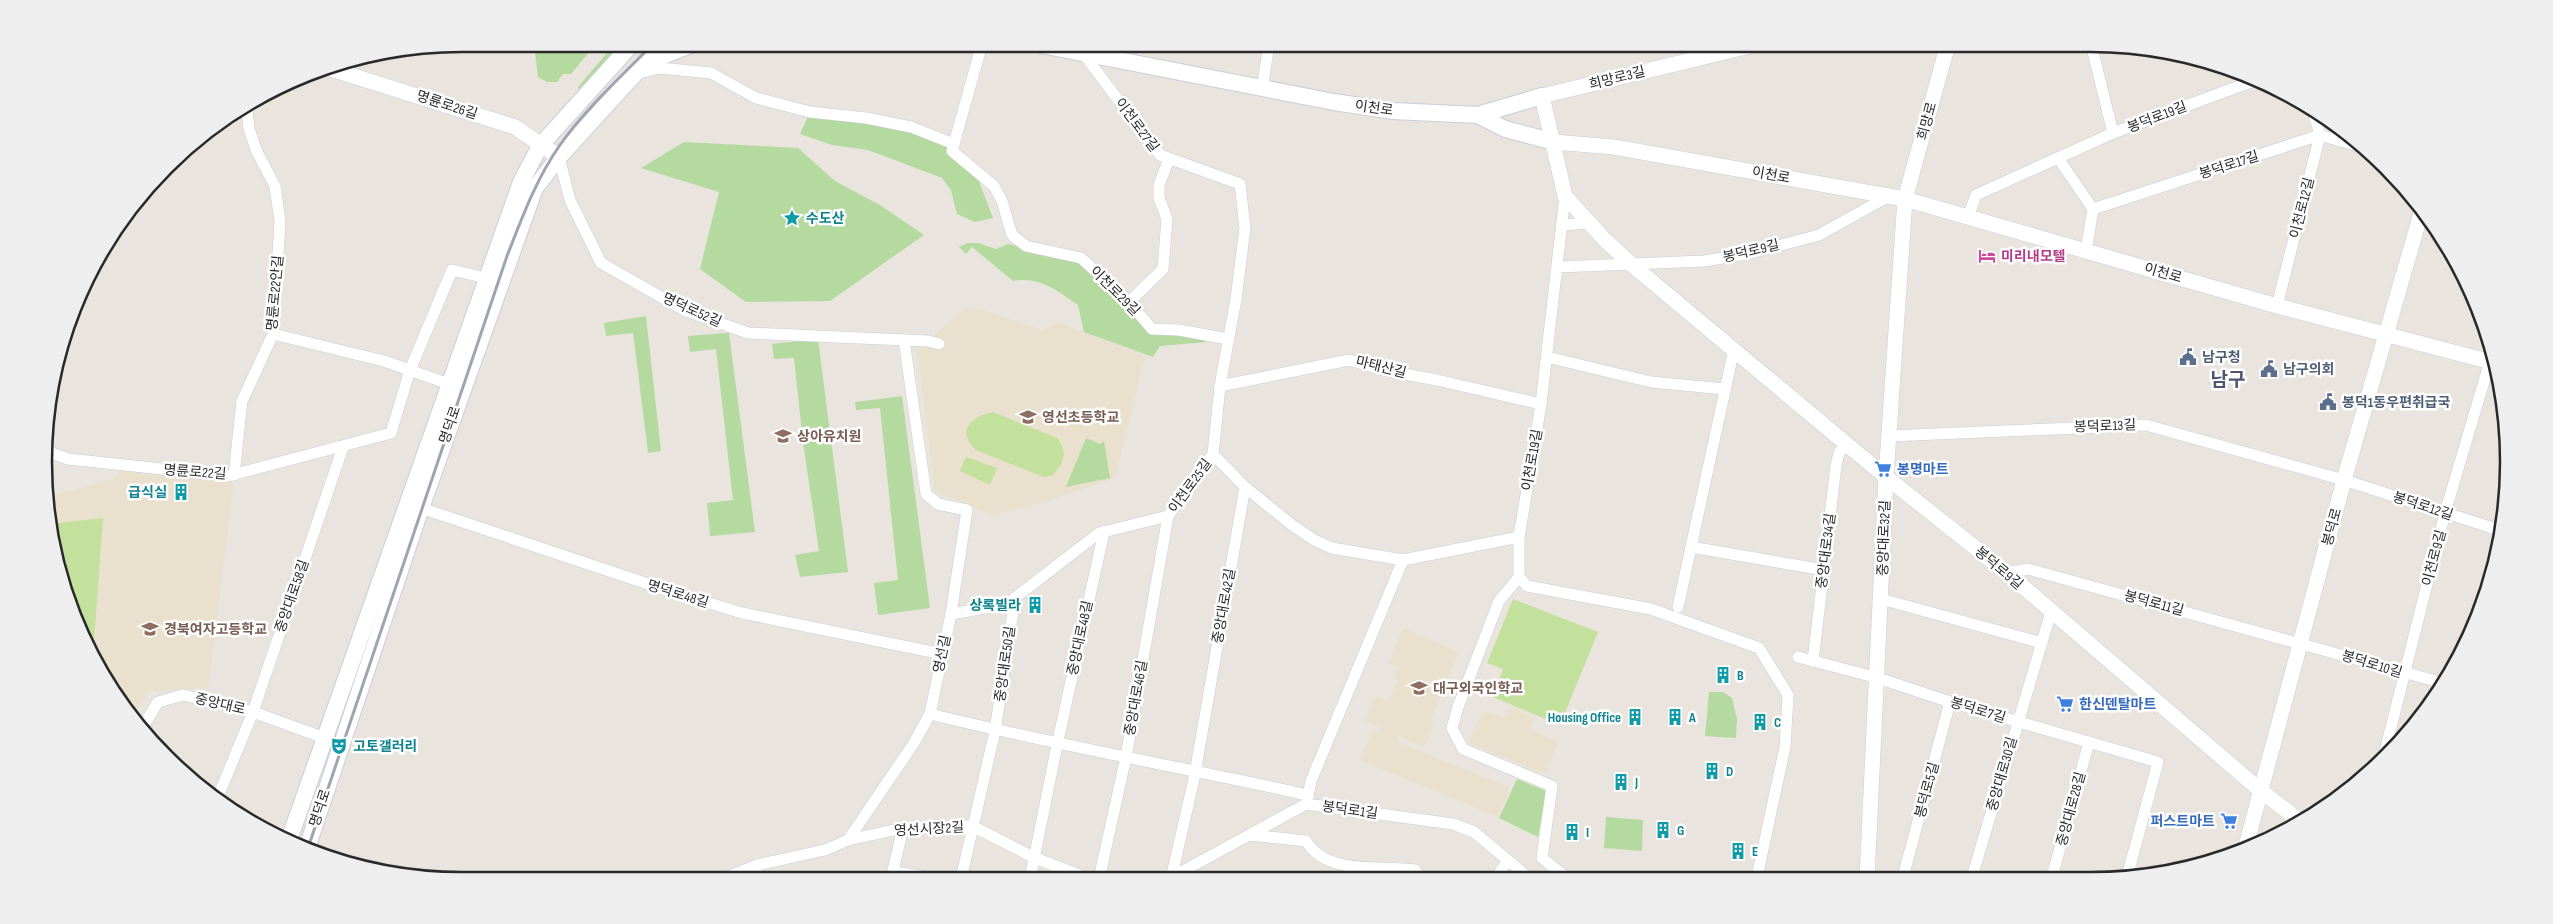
<svg xmlns="http://www.w3.org/2000/svg" width="2553" height="924" viewBox="0 0 2553 924" font-family="'Sofia Sans Condensed','Noto Sans KR',sans-serif">
<style>
.education{fill:#e9e0ce}
.green{fill:#b4da9f}
.pitch{fill:#c3e09c}
.lines{fill:none;stroke-linecap:round;stroke-linejoin:round}
.minor-casing{stroke:#cbced9;stroke-width:12}
.tertiary-casing{stroke:#cbced9;stroke-width:16}
.secondary-casing{stroke:#cbced9;stroke-width:18}
.minor{stroke:#fff;stroke-width:11}
.tertiary{stroke:#fff;stroke-width:15}
.secondary{stroke:#fff;stroke-width:16}
.rail{stroke:#a0a3b1;stroke-width:3}
.labels{text-anchor:middle;dominant-baseline:central;stroke-width:5;stroke-linejoin:round;paint-order:stroke}
.street-label{font-size:14px;fill:#292929;stroke:#fff}
.culture-label{font-size:14px;font-weight:bold;fill:#0d838f;stroke:#fff;text-anchor:start}
.hotel-label{font-size:14px;font-weight:bold;fill:#b23c85;stroke:#fff;text-anchor:start}
.service-label{font-size:14px;font-weight:bold;fill:#4e5e75;stroke:#fff;text-anchor:start}
.education-label{font-size:14px;font-weight:bold;fill:#785e54;stroke:#fff;text-anchor:start}
.shop-label{font-size:14px;font-weight:bold;fill:#366cbe;stroke:#fff;text-anchor:start}
.district-label{font-size:19px;font-weight:bold;fill:#4f5674;stroke:#fff}
.rim{fill:none;stroke:#292929;stroke-width:2.5}
</style>
<rect width="100%" height="100%" fill="#e9e4dd"/>
<g class="education">
<path d="M964,309l22,2 56,19 17,-8 86,34 -30,122 -68,23 -55,14 -57,-24 -18,-140z"/>
<path d="M120,469l111,9 2,10 -25,200 -60,3 -15,26 -19,-22 -56,-125 -12,-73 68,-18z"/>
<path d="M1403,628l56,24 -29,69 4,2 -10,24 -26,-11 -2,5 114,47 -12,29 -138,-57 12,-29 6,3 3,-6 -16,-7 11,-25 13,6 9,-22 -3,-2 4,-11 -10,-4z"/>
<path d="M1510,707l25,11 -5,12 28,11 -13,33 -76,-31 14,-33 22,8z"/>
</g>
<g class="green">
<path d="M534,44h98l-49,54 -5,-11 28,-33 -11,-9 -24,29h-8l-6,8h-10l-9,-5z"/>
<path d="M810,112l56,6 88,26 19,22 20,52 -18,4 -18,-8 -6,-24 -9,-12 -74,-28 -36,-5 -32,-11z"/>
<path d="M684,142l114,6 37,33 45,24 44,30 -94,66 -84,1 -46,-33 19,-77 -78,-24z"/>
<path d="M967,243h11l18,6 12,-5 73,14 71,71 55,6 -1,7 -46,4 -7,11 -69,-25 -6,-27c-20,-14 -39,-29 -65,-24l-41,-34 -6,7 -7,-7z"/>
<path d="M646,316l15,135 -13,2 -15,-120 -27,3 -2,-13z"/>
<path d="M729,333l26,199 -45,4 -3,-33 26,-3 -17,-151 -26,3 -2,-16z"/>
<path d="M818,339l30,233 -48,5 -5,-22 24,-4 -16,-109 -9,-84 -20,1 -2,-15z"/>
<path d="M902,396l28,212 -52,7 -4,-32 24,-3 -18,-172 -24,2 -1,-8z"/>
<path d="M1086,438l14,6 4,-3 6,37 -44,9z"/>
<path d="M1709,692h14l9,6 5,21 -1,19 -31,-2z"/>
<path d="M1517,779l29,12 -8,46 -39,-19z"/>
<path d="M1606,817l37,3 -1,31 -38,-3z"/>
</g>
<g class="pitch">
<path d="M993,412l64,26c12,14 6,25 -4,37l-9,2 -68,-27c-20,-19 -6,-33 17,-38z"/>
<path d="M966,457l31,11 -7,17 -30,-14z"/>
<path d="M103,518l-9,122 -3,2 -33,-72 -8,-46z"/>
<path d="M1513,599l85,33 -38,93 -67,-28 10,-28 -16,-6z"/>
</g>
<g class="lines">
<g class="minor-casing">
<g id="minor">
<path d="M982,44l-30,107 42,35 8,15 10,34 14,11 55,12 48,44 23,27 27,1 49,9"/>
<path d="M1458,44l14,2 5,-2"/>
<path d="M2091,44l22,89"/>
<path d="M634,74l26,-6 51,5 45,25 54,14 56,6 45,9 43,17"/>
<path d="M1262,89l7,-45"/>
<path d="M559,157l11,43 31,63 83,47 64,23 180,8 11,3"/>
<path d="M2058,158l35,51 -7,42"/>
<path d="M1565,196l-24,208 -22,133v40l8,9 124,23 108,39 29,47 -3,52 -28,130"/>
<path d="M2093,209l227,-74 45,13"/>
<path d="M1968,217l8,-22 137,-62 143,-53"/>
<path d="M1562,225l28,-2"/>
<path d="M1558,267l146,-6 43,-7 72,-19 70,-39"/>
<path d="M1129,302l34,-33 4,-50 -8,-21v-13l10,-26"/>
<path d="M2277,306l43,-171 -7,-25"/>
<path d="M273,334l111,27 65,23"/>
<path d="M1547,357l104,25 74,7"/>
<path d="M1220,386l129,-26 34,10 54,10 104,24"/>
<path d="M1889,436l257,-11 198,55 158,51"/>
<path d="M46,451l22,8 160,17 163,-43 19,-63 42,-100 34,8"/>
<path d="M1213,454l32,33 47,38 22,15 18,8 71,12 116,-23"/>
<path d="M234,475l8,-74 31,-67 7,-112 -5,-36 -18,-34 -8,-23 -2,-19"/>
<path d="M421,508l236,79 85,26 200,41"/>
<path d="M1691,547l133,23"/>
<path d="M2007,573l21,-4 415,114"/>
<path d="M1519,577l-20,24 -41,106 -6,21 11,21 89,37 -10,72 25,20"/>
<path d="M1881,599l161,44"/>
<path d="M1678,607l56,-258"/>
<path d="M951,614l56,-10 92,-71 69,-17 45,-62 7,-68 16,-87 9,-71 -5,-44 -80,-29 -78,-103"/>
<path d="M1798,657l80,21 72,24 208,60 -31,115"/>
<path d="M1813,661l23,-196 3,-12 7,-9"/>
<path d="M930,714c125,31 252,53 378,81"/>
<path d="M142,728l16,-26 25,-7 70,17 77,28"/>
<path d="M2384,755l61,-242 48,-162"/>
<path d="M217,799l36,-87 90,-265"/>
<path d="M1307,801l4,-20 92,-221"/>
<path d="M1250,835l56,6c21,35 75,24 109,29l5,8"/>
<path d="M848,840l55,-12 69,-2 63,32 54,21"/>
<path d="M893,872l48,7"/>
<path d="M1172,877l134,-73 147,20 21,8 55,46"/>
<path d="M1903,877l47,-175"/>
<path d="M1972,877l79,-265"/>
<path d="M2052,877l37,-135"/>
<path d="M1496,878l12,-18"/>
<path d="M891,879l12,-51"/>
<path d="M961,879l34,-148 20,-133"/>
<path d="M1030,879l27,-134 47,-213"/>
<path d="M1099,879l27,-122 42,-241"/>
<path d="M1171,879l23,-100 51,-292"/>
<path d="M720,880l37,-15 68,-15 23,-10 66,-97 16,-29 21,-100 16,-104 -29,-6 -12,-10 -22,-154"/>
<path d="M754,880l3,-15"/>
</g>
</g>
<g class="tertiary-casing">
<g id="tertiary">
<path d="M1758,44l-216,52 23,100 39,43 28,26 254,212 121,96 254,218 39,30"/>
<path d="M328,68l187,59 44,30"/>
<path d="M1554,142l60,5 291,52 372,107 218,57"/>
<path d="M2246,846l98,-366 78,-270"/>
<path d="M1867,877l19,-400 19,-278 43,-155"/>
</g>
</g>
<g class="secondary-casing">
<g id="secondary">
<path d="M1036,44l298,58 59,9 85,4 27,14 49,13"/>
<path d="M647,62l46,-18"/>
<path d="M1478,115l64,-19"/>
<path d="M290,837l231,-655 19,-36 92,-102"/>
<path d="M308,845l113,-337 114,-320 24,-31 103,-113"/>
</g>
</g>
<use href="#minor" class="minor"/>
<use href="#tertiary" class="tertiary"/>
<use href="#secondary" class="secondary"/>
<path class="rail" d="M309,845l198,-589c15,-38 29,-77 53,-111 26,-37 62,-69 93,-101"/>
</g>
<defs>
<g id="sight-bare" transform="scale(1.35)"><path d="M0-6L1.8-2.2L6-1.7L2.9 1.2L3.7 5.4L0 3.3L-3.7 5.4L-2.9 1.2L-6-1.7L-1.8-2.2Z" fill="#0f9aa8" stroke="#fff" stroke-width="2.5" paint-order="stroke"/></g>
<g id="hotel-bare" transform="scale(1.35)"><path d="M-6-4.5h1.5V1H6V5H4.5V3h-9V5H-6ZM-4 0a1.8 1.8 0 1 1 3.6 0ZM.5 0V-2.5h3Q6-2.5 6 0Z" fill="#d1479c" stroke="#fff" stroke-width="2.5" paint-order="stroke"/></g>
<g id="civic-bare" transform="scale(1.35)"><path d="M-.6-6.5H3V-4.5H.6V-3L4-1V1h2V6H-6V1h2V-1L-.6-3ZM-1.2 2.5V6h2.4V2.5Z" fill="#5c6f8a" stroke="#fff" stroke-width="2.5" paint-order="stroke"/></g>
<g id="school-bare" transform="scale(1.35)"><path d="M0-5L7-2L0 1L-7-2ZM-4 1L0 2.5L4 1V4Q0 6-4 4Z" fill="#8d6e63" stroke="#fff" stroke-width="2.5" paint-order="stroke"/></g>
<g id="supermarket-bare" transform="scale(1.35)"><path d="M-6-5.5h2.5l.6 2H6L4.5 2H-2.5L-4.4-4H-6ZM-1.5 3.2a1.3 1.3 0 1 0 .1 0ZM3 3.2a1.3 1.3 0 1 0 .1 0Z" fill="#3f7fe0" stroke="#fff" stroke-width="2.5" paint-order="stroke"/></g>
<g id="building-bare" transform="scale(1.35)"><path d="M-4-6H4V6H1V3H-1V6H-4ZM-2.5-4.3h1.7v1.8h-1.7ZM.8-4.3h1.7v1.8H.8ZM-2.5-1h1.7V.8h-1.7ZM.8-1h1.7V.8H.8Z" fill="#0f9aa8" stroke="#fff" stroke-width="2.5" paint-order="stroke"/></g>
<g id="theatre-bare" transform="scale(1.35)"><path d="M-5-5.5Q0-4 5-5.5V0Q5 5 0 6Q-5 5-5 0ZM-3.3-2.5H-1v1.5H-3.3ZM1-2.5H3.3v1.5H1ZM-2.8 1Q0 5.5 2.8 1Z" fill="#0f9aa8" stroke="#fff" stroke-width="2.5" paint-order="stroke"/></g>
</defs>
<g fill-rule="evenodd">
<use href="#sight-bare" x="792" y="218"/>
<use href="#hotel-bare" x="1987" y="256"/>
<use href="#civic-bare" x="2188" y="357"/>
<use href="#civic-bare" x="2269" y="369"/>
<use href="#civic-bare" x="2328" y="402"/>
<use href="#school-bare" x="1028" y="417"/>
<use href="#school-bare" x="783" y="436"/>
<use href="#supermarket-bare" x="1883" y="469"/>
<use href="#building-bare" x="181" y="492"/>
<use href="#building-bare" x="1035" y="605"/>
<use href="#school-bare" x="150" y="629"/>
<use href="#building-bare" x="1723" y="675"/>
<use href="#school-bare" x="1419" y="688"/>
<use href="#supermarket-bare" x="2065" y="704"/>
<use href="#building-bare" x="1635" y="717"/>
<use href="#building-bare" x="1675" y="717"/>
<use href="#building-bare" x="1760" y="722"/>
<use href="#theatre-bare" x="339" y="746"/>
<use href="#building-bare" x="1712" y="771"/>
<use href="#building-bare" x="1621" y="782"/>
<use href="#supermarket-bare" x="2229" y="821"/>
<use href="#building-bare" x="1663" y="830"/>
<use href="#building-bare" x="1572" y="832"/>
<use href="#building-bare" x="1738" y="851"/>
</g>
<g class="labels">
<g class="street-label">
<text transform="translate(1617 78) rotate(-14)">희망로3길</text>
<text transform="translate(447 105) rotate(18)">명륜로26길</text>
<text transform="translate(1374 108) rotate(8)">이천로</text>
<text transform="translate(2157 117) rotate(-21)">봉덕로19길</text>
<text transform="translate(1927 121) rotate(-75)">희망로</text>
<text transform="translate(1137 125) rotate(53)">이천로27길</text>
<text transform="translate(2229 165) rotate(-18)">봉덕로17길</text>
<text transform="translate(1771 175) rotate(10)">이천로</text>
<text transform="translate(2302 208) rotate(-76)">이천로12길</text>
<text transform="translate(1751 251) rotate(-13)">봉덕로9길</text>
<text transform="translate(2163 273) rotate(16)">이천로</text>
<text transform="translate(1115 291) rotate(45)">이천로29길</text>
<text transform="translate(275 293) rotate(-85)">명륜로22안길</text>
<text transform="translate(692 310) rotate(24)">명덕로52길</text>
<text transform="translate(1381 367) rotate(14)">마태산길</text>
<text transform="translate(450 425) rotate(-71)">명덕로</text>
<text transform="translate(2105 426) rotate(-2)">봉덕로13길</text>
<text transform="translate(1532 460) rotate(-80)">이천로19길</text>
<text transform="translate(195 472) rotate(4)">명륜로22길</text>
<text transform="translate(1190 486) rotate(-54)">이천로25길</text>
<text transform="translate(2423 506) rotate(18)">봉덕로12길</text>
<text transform="translate(2332 527) rotate(-75)">봉덕로</text>
<text transform="translate(1884 538) rotate(-88)">중앙대로32길</text>
<text transform="translate(1826 551) rotate(-83)">중앙대로34길</text>
<text transform="translate(2434 558) rotate(-75)">이천로9길</text>
<text transform="translate(1999 568) rotate(40)">봉덕로9길</text>
<text transform="translate(678 594) rotate(17)">명덕로48길</text>
<text transform="translate(292 596) rotate(-71)">중앙대로58길</text>
<text transform="translate(2154 603) rotate(15)">봉덕로11길</text>
<text transform="translate(1224 606) rotate(-80)">중앙대로42길</text>
<text transform="translate(1080 638) rotate(-78)">중앙대로48길</text>
<text transform="translate(942 654) rotate(-78)">영선길</text>
<text transform="translate(1005 664) rotate(-82)">중앙대로50길</text>
<text transform="translate(2372 664) rotate(17)">봉덕로10길</text>
<text transform="translate(1136 698) rotate(-80)">중앙대로46길</text>
<text transform="translate(220 704) rotate(13)">중앙대로</text>
<text transform="translate(1978 710) rotate(17)">봉덕로7길</text>
<text transform="translate(2002 774) rotate(-74)">중앙대로30길</text>
<text transform="translate(1927 790) rotate(-75)">봉덕로5길</text>
<text transform="translate(320 808) rotate(-72)">명덕로</text>
<text transform="translate(2071 809) rotate(-75)">중앙대로28길</text>
<text transform="translate(1350 810) rotate(8)">봉덕로1길</text>
<text transform="translate(929 829) rotate(-3)">영선시장2길</text>
</g>
<g class="culture-label">
<text x="806" y="218">수도산</text>
<text x="167" y="492" text-anchor="end">급식실</text>
<text x="1021" y="605" text-anchor="end">상록빌라</text>
<text x="1737" y="675">B</text>
<text x="1621" y="717" text-anchor="end">Housing Office</text>
<text x="1689" y="717">A</text>
<text x="1774" y="722">C</text>
<text x="353" y="746">고토갤러리</text>
<text x="1726" y="771">D</text>
<text x="1635" y="782">J</text>
<text x="1677" y="830">G</text>
<text x="1586" y="832">I</text>
<text x="1752" y="851">E</text>
</g>
<g class="hotel-label">
<text x="2001" y="256">미리내모텔</text>
</g>
<g class="service-label">
<text x="2202" y="357">남구청</text>
<text x="2283" y="369">남구의회</text>
<text x="2342" y="402">봉덕1동우편취급국</text>
</g>
<g class="education-label">
<text x="1042" y="417">영선초등학교</text>
<text x="797" y="436">상아유치원</text>
<text x="164" y="629">경북여자고등학교</text>
<text x="1433" y="688">대구외국인학교</text>
</g>
<g class="shop-label">
<text x="1897" y="469">봉명마트</text>
<text x="2079" y="704">한신덴탈마트</text>
<text x="2215" y="821" text-anchor="end">퍼스트마트</text>
</g>
<g class="district-label">
<text x="2228" y="380">남구</text>
</g>
</g>
<path d="M0 0H2553V924H0ZM462 52H2090A410 410 0 0 1 2500 462V462A410 410 0 0 1 2090 872H462A410 410 0 0 1 52 462V462A410 410 0 0 1 462 52Z" fill="#eee" fill-rule="evenodd"/>
<path class="rim" d="M462 52H2090A410 410 0 0 1 2500 462V462A410 410 0 0 1 2090 872H462A410 410 0 0 1 52 462V462A410 410 0 0 1 462 52Z"/>
</svg>
